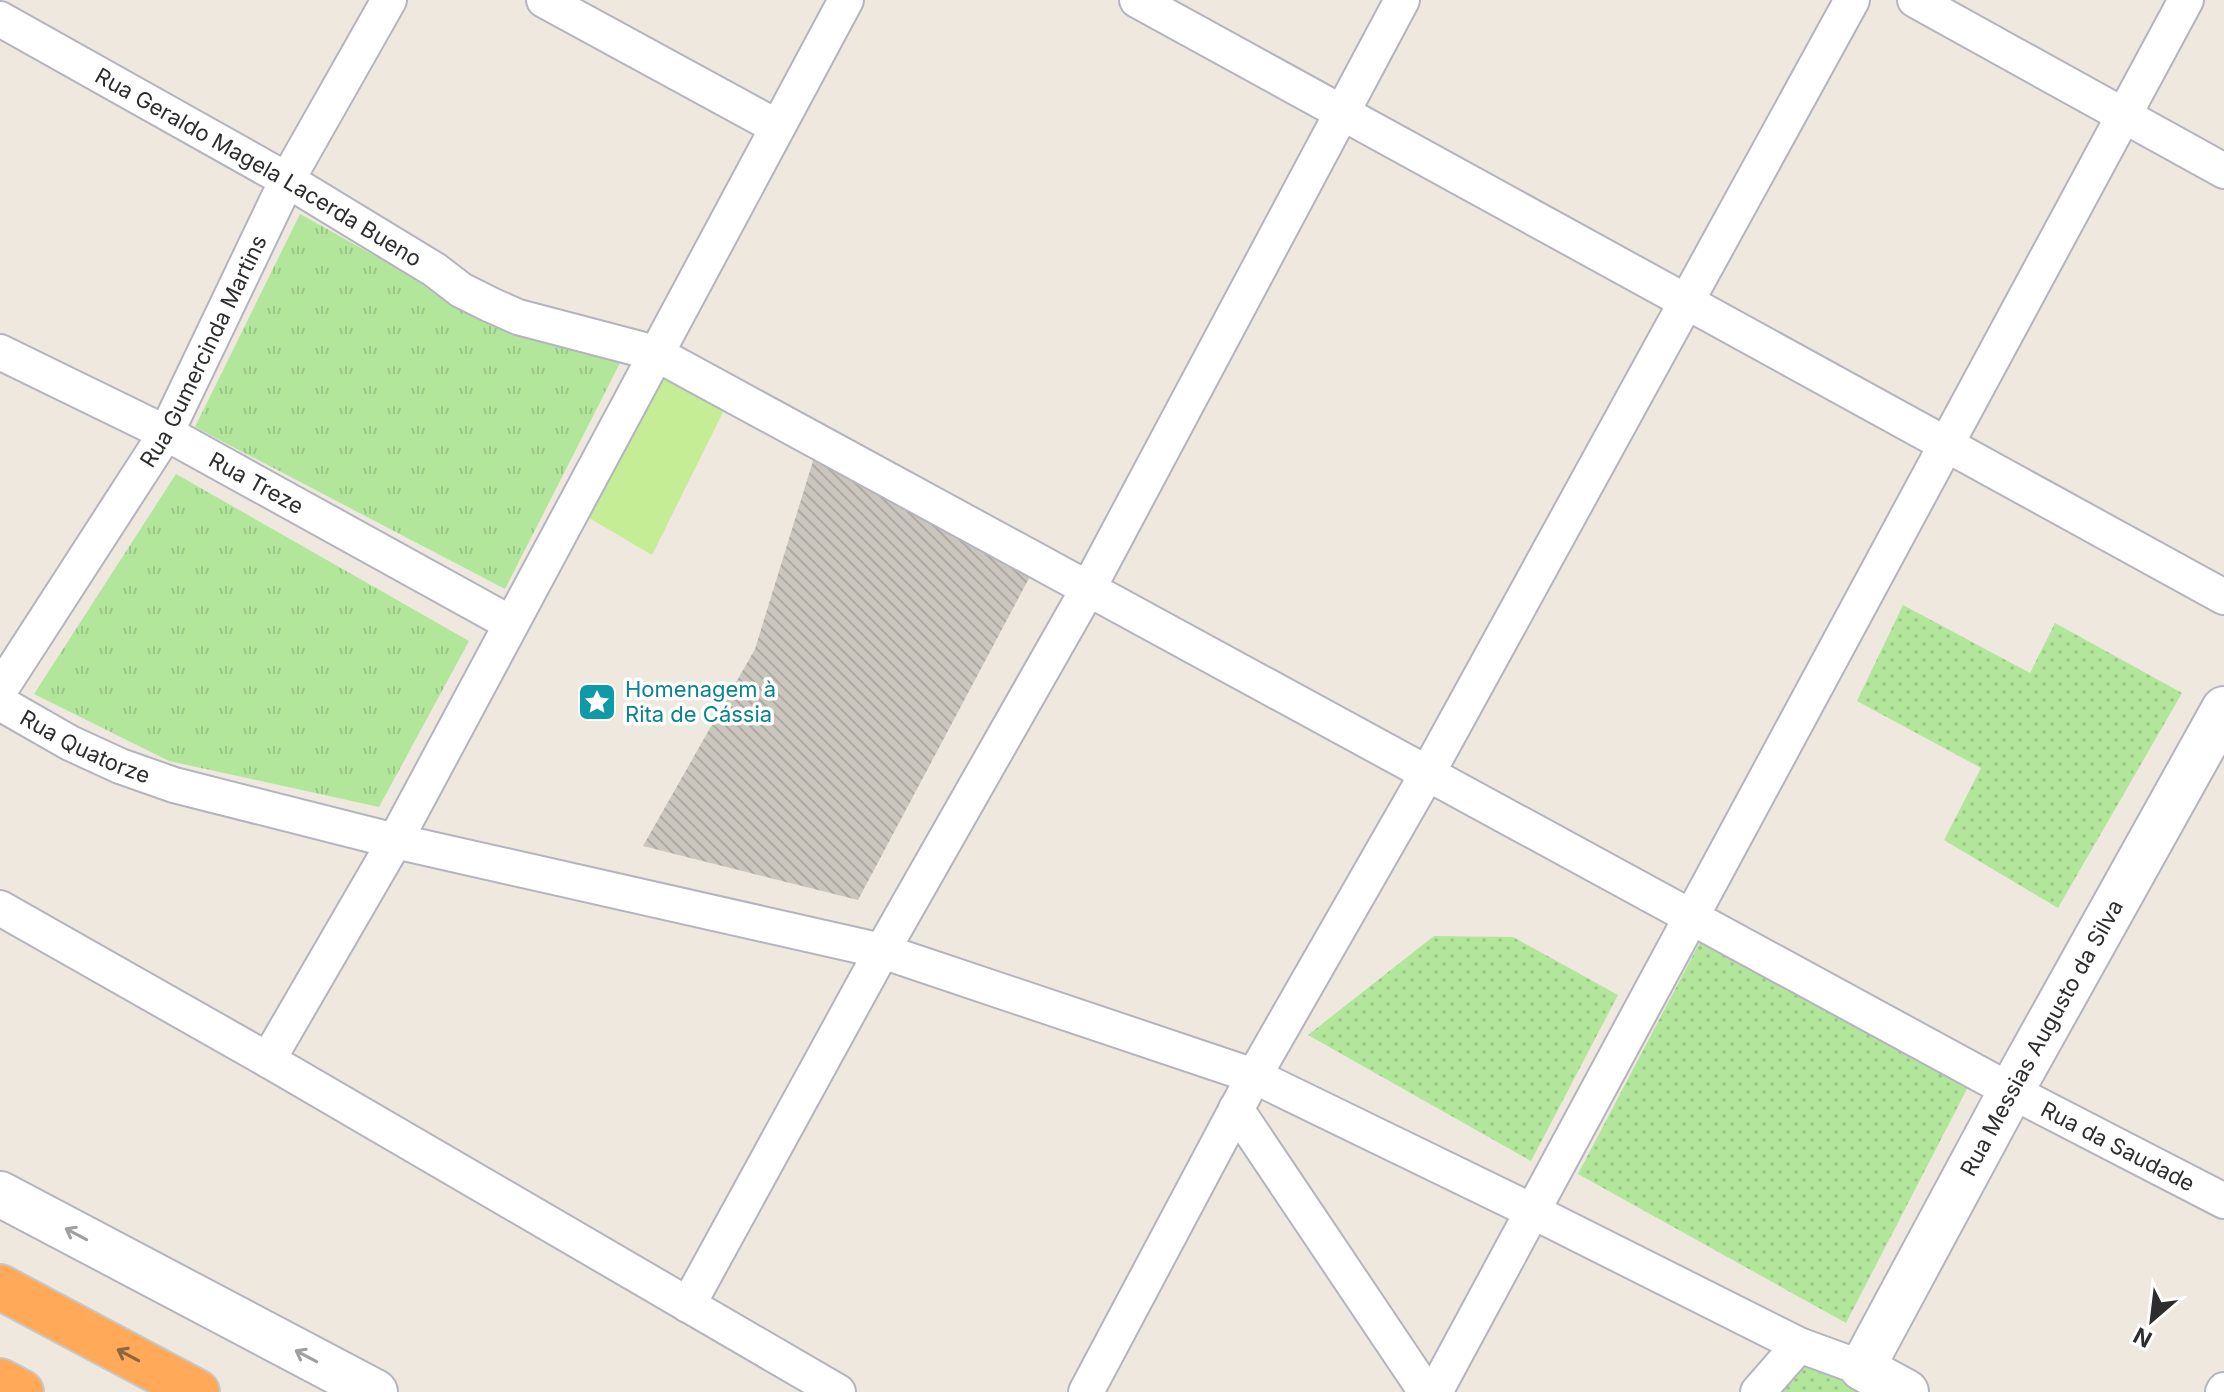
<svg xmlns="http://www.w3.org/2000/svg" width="2224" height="1392" viewBox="0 0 2224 1392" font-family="Inter,sans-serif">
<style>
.grass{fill:url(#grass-dots)}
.park{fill:url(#park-tufts)}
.pitch{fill:#c4ed96}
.building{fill:url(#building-back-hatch)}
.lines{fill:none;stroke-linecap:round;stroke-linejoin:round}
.minor-casing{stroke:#b3b4c0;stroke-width:38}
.tertiary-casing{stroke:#b3b4c0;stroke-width:48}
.secondary-casing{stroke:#b3b4c0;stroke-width:48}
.motorway-casing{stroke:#c8c8c8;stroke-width:48}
.minor{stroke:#fff;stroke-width:34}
.tertiary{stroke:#fff;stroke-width:44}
.secondary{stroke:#fff;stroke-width:44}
.motorway{stroke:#ffa959;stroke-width:44}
.oneway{stroke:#a0a0a0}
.oneway2{stroke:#8c6541}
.labels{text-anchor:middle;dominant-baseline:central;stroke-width:7;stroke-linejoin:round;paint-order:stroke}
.street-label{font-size:22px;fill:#2d2d2d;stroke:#fff}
.culture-label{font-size:22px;fill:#0d838f;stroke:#fff;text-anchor:start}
</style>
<defs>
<pattern id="grass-dots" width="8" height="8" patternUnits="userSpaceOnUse" patternTransform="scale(2)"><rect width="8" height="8" fill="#b1e69b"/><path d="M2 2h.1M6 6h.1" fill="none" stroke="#99c686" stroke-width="1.8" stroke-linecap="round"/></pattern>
<pattern id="park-tufts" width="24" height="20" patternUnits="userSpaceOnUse" patternTransform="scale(2)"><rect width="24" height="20" fill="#b1e69b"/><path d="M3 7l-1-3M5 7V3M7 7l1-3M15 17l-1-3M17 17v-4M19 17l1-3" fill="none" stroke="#99c686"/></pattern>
<pattern id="building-back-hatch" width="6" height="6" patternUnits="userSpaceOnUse" patternTransform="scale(2)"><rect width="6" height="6" fill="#cac6bd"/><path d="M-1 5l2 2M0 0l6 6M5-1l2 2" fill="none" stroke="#aeaaa3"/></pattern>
</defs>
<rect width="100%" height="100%" fill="#eee8df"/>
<g class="grass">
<path d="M1903,605l127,68 25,-50 127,70 -124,215 -114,-68 37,-72 -124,-67z"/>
<path d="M1434,936l79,1 105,58 -87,166 -223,-126z"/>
<path d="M1700,942l268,145 -122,236 -268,-149z"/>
<path d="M1805,1363l69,29h-93z"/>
</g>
<g class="park">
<path d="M300,214l212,118 108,31 -115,226 -310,-162z"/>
<path d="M176,474l293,167 -90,166 -210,-46 -135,-67z"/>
</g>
<path class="pitch" d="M661,359l67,43 -76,153 -73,-43z"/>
<path class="building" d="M817,448l217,121 -176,331 -215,-54 112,-197z"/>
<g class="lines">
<g class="minor-casing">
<g id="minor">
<path d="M544,0l233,127"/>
<path d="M1137,0l1087,597"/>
<path d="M1915,0l309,171"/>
<path id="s1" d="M0,19l287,161 148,90 26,20 30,15 27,12 137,36 1356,738 213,110"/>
<path id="s2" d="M0,352l166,81 344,190"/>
<path id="s3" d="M0,690l166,-257 121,-253 102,-180"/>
<path id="s4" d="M0,703l70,40 50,23 54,19 221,56 487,110 372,125 278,135 267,134 63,23"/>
<path d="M0,908l268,152 570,332"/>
<path d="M268,1060l127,-219 451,-841"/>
<path d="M1236,1109l190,283"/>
<path d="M688,1305l194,-354 206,-362 314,-589"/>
<path d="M1086,1392l168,-316 173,-302 425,-774"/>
<path d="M1435,1392l751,-1392"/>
<path d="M1758,1392l41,-47"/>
<path d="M2223,1392l1,-2"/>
</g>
</g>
<g class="tertiary-casing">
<g id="tertiary">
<path id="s5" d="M1906,1392l-44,-24 149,-277 213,-382"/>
</g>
</g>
<g class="secondary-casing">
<path id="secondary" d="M0,1194l375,198"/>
</g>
<g class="motorway-casing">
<g id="motorway">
<path d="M0,1287l197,105"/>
<path d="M0,1381l21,11"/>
</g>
</g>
<use href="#minor" class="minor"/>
<use href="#tertiary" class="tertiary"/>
<use href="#secondary" class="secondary"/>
<use href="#motorway" class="motorway"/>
</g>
<defs><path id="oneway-shaft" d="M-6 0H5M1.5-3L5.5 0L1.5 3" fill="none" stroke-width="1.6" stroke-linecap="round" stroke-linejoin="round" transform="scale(2)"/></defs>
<g class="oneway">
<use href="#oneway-shaft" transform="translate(76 1234) rotate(-152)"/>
<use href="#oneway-shaft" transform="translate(306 1356) rotate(-152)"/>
</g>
<use class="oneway2" href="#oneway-shaft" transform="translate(128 1355) rotate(-152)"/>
<defs>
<g id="sight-square" transform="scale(2)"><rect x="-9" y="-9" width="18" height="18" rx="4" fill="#0f9aa8" stroke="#fff"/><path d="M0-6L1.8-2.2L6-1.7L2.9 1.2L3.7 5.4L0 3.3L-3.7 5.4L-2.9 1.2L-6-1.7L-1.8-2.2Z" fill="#fff"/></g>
</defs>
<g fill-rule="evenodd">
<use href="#sight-square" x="597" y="702"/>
</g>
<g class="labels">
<g class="street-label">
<text stroke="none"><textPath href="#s1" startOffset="298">Rua Geraldo Magela Lacerda Bueno</textPath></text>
<text stroke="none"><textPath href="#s3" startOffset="396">Rua Gumercinda Martins</textPath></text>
<text stroke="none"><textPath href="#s2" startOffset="288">Rua Treze</textPath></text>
<text stroke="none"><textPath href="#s4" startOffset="96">Rua Quatorze</textPath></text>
<text stroke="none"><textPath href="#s5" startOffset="426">Rua Messias Augusto da Silva</textPath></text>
<text stroke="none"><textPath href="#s1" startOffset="2404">Rua da Saudade</textPath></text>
</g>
<g class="culture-label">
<text x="625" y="689">Homenagem à<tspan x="625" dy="25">Rita de Cássia</tspan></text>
</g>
</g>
<g transform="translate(2152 1320) rotate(208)" stroke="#ffffff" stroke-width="6" paint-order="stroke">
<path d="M0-6L14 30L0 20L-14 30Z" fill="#2d2d2d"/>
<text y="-12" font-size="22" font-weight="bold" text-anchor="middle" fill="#2d2d2d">N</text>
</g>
</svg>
